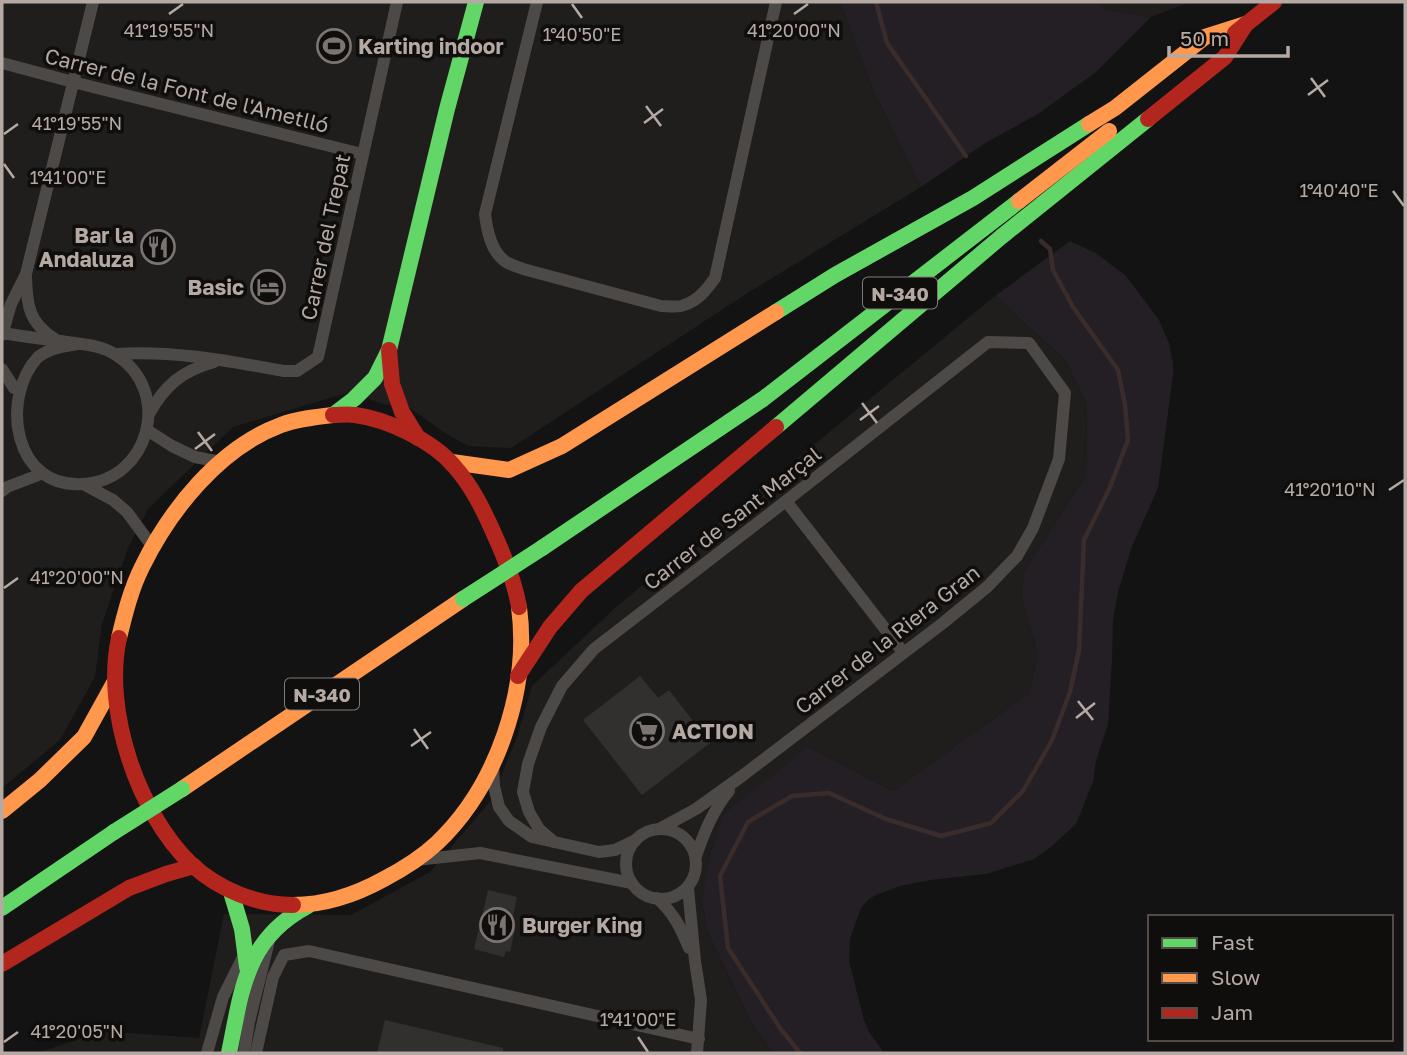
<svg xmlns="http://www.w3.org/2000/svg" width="1407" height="1055" viewBox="0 0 1407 1055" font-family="'Golos Text',sans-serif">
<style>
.built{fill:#1f1e1d}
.green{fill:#241e25}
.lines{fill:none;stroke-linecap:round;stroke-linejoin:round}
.stream{stroke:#3a2c2b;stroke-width:4.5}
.building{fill:#31302f}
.street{stroke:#4c4947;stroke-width:12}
.fast{stroke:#63d668;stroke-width:16}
.slow{stroke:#ff974d;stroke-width:16}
.jam{stroke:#b3261e;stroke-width:16}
.fast-bridge{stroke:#63d668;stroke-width:16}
.ticks{fill:none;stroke:#b4a9a3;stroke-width:2.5}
.labels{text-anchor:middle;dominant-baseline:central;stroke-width:7;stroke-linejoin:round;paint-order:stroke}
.shield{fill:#0f0e0d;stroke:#827a76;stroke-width:2}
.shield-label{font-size:19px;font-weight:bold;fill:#b4a9a3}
.poi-label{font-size:21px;font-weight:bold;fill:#b4a9a3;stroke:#0f0e0d;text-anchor:start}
.street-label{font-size:21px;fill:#b4a9a3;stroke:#0f0e0d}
.ticks-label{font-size:18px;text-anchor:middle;fill:#b4a9a3;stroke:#0f0e0d;stroke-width:7;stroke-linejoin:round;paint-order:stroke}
</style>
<rect width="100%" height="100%" fill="#131313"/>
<g class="built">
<path d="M2,2h838l32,86 49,99 -175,107 -235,154 -43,-2 -23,-13 -35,-25 -27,-4 -33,-12 -117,35 -85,82 -20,39 -26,76 -7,53 -35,63 -58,48z"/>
<path d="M1099,2h91l-39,15 -46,-7z"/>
<path d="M995,296l71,65 21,44 -1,71 -62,95 -3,24 17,60 -9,38 -136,98 -85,-44 -106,154 5,30 45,93 21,29h-735l63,-22 98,7 25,-124 127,1 79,-43 61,-72 26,-63 15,-51 84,-79z"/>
</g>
<g class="green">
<path d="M840,2h259l6,8 46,7 -55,55 -58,42 -51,28 -66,45 -49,-99z"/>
<path d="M1070,241l26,12 30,23 33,44 10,23 4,20v12l-15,113 -27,61 -13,43 -5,28 -1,42 -4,62 -12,37 -3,21 -17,42 -25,23 -17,12 -48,15 -56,6 -30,6 -24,9 -8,5 -7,8 -11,31 -1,22 15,59 5,12 15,21h-111l-21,-29 -45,-93 -5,-30 5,-33 17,-54 84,-67 85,44 136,-98 9,-38 -17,-60 3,-24 62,-95 1,-71 -21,-44 -71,-65z"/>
</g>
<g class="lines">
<g class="stream">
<path d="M876,2l11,41 79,113"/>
<path d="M800,1053l-20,-25 -52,-80 -8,-72 28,-54 44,-26 37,-3 57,26 55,17 50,-13 32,-32 29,-51 18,-48 9,-42 5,-110 26,-53 18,-47 -3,-35 -7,-35 -45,-63 -20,-37 -3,-21 -9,-8"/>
</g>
</g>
<g class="building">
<path d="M640,676l18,22 11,-8 41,53 -68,52 -59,-75z"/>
<path d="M488,890l29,7 -5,23 3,1 -2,8h2l-5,23 -4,-1 -2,6 -30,-8z"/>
<path d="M385,1020l118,28v5h-126z"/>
</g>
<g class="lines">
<g class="street">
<path d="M537,2l-52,212c2,17 6,38 21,48 5,3 12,5 17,7l138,37c7,0 17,2 23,-1 14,-4 23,-16 31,-27l61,-276"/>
<path d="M2,63l71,19 289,72"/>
<path d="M26,278c1,28 3,45 29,61"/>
<path d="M2,333c19,3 39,6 58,8 19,3 40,3 56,14 57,36 34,125 -33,129 -70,5 -83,-86 -45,-127 12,-9 26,-11 40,-13"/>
<path d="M2,335l9,-31 15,-30 67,-272"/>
<path d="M115,354c58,-4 113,7 169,17h13l21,-14 79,-355"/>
<path d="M2,369l12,19"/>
<path d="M149,414c16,-29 33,-43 65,-52"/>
<path d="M147,430l25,16 23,11 26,5"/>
<path d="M83,484l30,16 14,12 25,34"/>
<path d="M2,491l5,-4 34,-13"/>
<path d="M786,501l117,151"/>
<path d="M493,763l1,23 5,21 10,14 23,16 67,15 16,-2 21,-10"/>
<circle cx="661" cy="864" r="35"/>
<path d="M554,842l-15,-13 -10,-17 -6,-20 5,-28 13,-37 21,-41 32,-37 192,-148 202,-159 41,1 36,50 -6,66 -26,69 -16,28 -30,31 -44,36 -201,153 -46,33 -35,19"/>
<path d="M696,856c8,-23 17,-46 33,-65"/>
<path d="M416,860l64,-7 152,30"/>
<path d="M688,888l7,73 6,39 -4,53"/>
<path d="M657,898c17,16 23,28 32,50"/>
<path d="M207,1053l16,-56 22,-44"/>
<path d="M244,1053l5,-31 20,-81"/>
<path d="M256,1053l17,-76 11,-22 25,-4 390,88"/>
</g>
<g class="fast">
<path d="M776,312l59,-37 138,-77 116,-74"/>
<path d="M333,415l21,-16 21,-21 14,-28 58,-241 29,-107"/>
<path d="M776,427l225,-190 147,-118"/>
<path d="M542,548l221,-149 256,-198"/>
<path d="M231,892l11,37 5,38"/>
<path d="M2,908l112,-76"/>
<path d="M229,1053c13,-63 16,-114 79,-147"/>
</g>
<g class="slow">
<path d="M1089,124l26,-16 90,-71 41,-13"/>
<path d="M1019,201l90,-70"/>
<path d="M452,462l57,8 53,-24 214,-134"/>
<path d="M119,638c6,-25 12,-49 23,-71 28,-57 77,-119 139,-142 16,-6 34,-8 52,-10"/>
<path d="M182,789l281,-190"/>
<path d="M2,811l38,-31 44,-43 31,-56"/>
<path d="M293,905c33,0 62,-10 91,-26 19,-10 38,-22 53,-36 60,-57 93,-154 82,-236"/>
</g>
<g class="jam">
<path d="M1235,33l39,-31"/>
<path d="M1148,119l77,-62 21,-33"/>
<path d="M389,350l3,34 10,28 16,26"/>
<path d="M333,415c7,0 15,-1 22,0 32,4 78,26 99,51 18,20 30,45 41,70 10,22 20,47 24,71"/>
<path d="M119,638c-16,72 19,175 72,226 27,25 65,41 102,41"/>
<path d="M518,676l32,-49 32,-37 194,-163"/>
<path d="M2,964l127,-76 37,-14 28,-8"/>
</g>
<g class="fast-bridge">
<path d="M463,599l79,-51"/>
<path d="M114,832l68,-43"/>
</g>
</g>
<path class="ticks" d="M572,4l10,14M169,14l14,-10M794,14l14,-10M1311,78l14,19M1308,95l20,-15M646,106l15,20M644,123l19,-14M4,134l14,-10M4,164l10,14M1393,191l11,15M862,403l15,20M860,420l19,-14M198,432l14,19M195,449l20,-15M1389,490l15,-10M4,588l14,-10M1078,701l15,19M1076,718l19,-15M414,729l14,20M411,746l20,-14M638,1037l10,15M4,1042l14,-10"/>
<defs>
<g id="stadium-ring" transform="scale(1.75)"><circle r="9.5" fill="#0f0e0d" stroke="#7c7471" stroke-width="1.5"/><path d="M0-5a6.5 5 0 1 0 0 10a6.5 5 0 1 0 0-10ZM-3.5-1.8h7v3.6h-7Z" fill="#7c7471"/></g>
<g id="restaurant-ring" transform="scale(1.75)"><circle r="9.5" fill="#0f0e0d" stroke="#7c7471" stroke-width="1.5"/><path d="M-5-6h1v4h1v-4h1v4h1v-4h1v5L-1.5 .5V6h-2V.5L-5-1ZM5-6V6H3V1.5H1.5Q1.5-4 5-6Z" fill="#7c7471"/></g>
<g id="hotel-ring" transform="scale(1.75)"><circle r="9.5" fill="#0f0e0d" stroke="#7c7471" stroke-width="1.5"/><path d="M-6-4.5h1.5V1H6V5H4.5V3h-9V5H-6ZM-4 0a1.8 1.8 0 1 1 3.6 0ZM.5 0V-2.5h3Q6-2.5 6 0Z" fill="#7c7471"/></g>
<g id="supermarket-ring" transform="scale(1.75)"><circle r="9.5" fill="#0f0e0d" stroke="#7c7471" stroke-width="1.5"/><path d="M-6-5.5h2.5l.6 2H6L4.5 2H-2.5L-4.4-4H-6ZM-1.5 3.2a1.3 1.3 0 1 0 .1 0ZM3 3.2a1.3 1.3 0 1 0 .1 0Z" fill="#7c7471"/></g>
</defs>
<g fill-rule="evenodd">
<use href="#stadium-ring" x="334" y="46"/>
<use href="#restaurant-ring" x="158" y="247"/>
<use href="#hotel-ring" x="268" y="287"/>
<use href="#supermarket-ring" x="647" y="731"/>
<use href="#restaurant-ring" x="497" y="925"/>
</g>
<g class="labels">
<g class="shield">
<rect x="863" y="277.5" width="74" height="31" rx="5"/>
<rect x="285" y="678.5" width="74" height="31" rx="5"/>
</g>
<g class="shield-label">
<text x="900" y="293">N-340</text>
<text x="322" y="694">N-340</text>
</g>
<g class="poi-label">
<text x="358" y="46">Karting indoor</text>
<text x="134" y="235" text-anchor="end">Bar la<tspan x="134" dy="24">Andaluza</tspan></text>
<text x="244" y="287" text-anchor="end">Basic</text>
<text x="672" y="731">ACTION</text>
<text x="522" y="925">Burger King</text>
</g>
<g class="street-label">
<text transform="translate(187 90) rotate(14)">Carrer de la Font de l'Ametlló</text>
<text transform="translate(325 237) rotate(-78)">Carrer del Trepat</text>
<text transform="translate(732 518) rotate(-38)">Carrer de Sant Marçal</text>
<text transform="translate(887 639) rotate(-38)">Carrer de la Riera Gran</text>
</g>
</g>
<g class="ticks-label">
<text x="169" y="37">41°19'55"N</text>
<text x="794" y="37">41°20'00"N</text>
<text x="582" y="41">1°40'50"E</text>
<text x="77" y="130">41°19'55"N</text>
<text x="68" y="184">1°41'00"E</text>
<text x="1339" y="197">1°40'40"E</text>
<text x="1330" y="496">41°20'10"N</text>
<text x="77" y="584">41°20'00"N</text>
<text x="638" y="1026">1°41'00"E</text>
<text x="77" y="1038">41°20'05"N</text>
</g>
<rect width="1407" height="1055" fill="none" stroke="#b4a9a3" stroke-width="7"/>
<rect x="1148" y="915" width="245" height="126" fill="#0f0e0d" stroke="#514c49" stroke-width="2"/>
<rect x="1162" y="938" width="35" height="10" fill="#63d668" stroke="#514c49" stroke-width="2"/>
<text x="1211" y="950" font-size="21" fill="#b4a9a3">Fast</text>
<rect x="1162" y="973" width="35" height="10" fill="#ff974d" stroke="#514c49" stroke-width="2"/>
<text x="1211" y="985" font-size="21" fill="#b4a9a3">Slow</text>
<rect x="1162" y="1008" width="35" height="10" fill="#b3261e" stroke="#514c49" stroke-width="2"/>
<text x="1211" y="1020" font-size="21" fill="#b4a9a3">Jam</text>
<path d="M1169 46v10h119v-10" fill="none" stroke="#b4a9a3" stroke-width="3.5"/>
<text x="1180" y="46" font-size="21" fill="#b4a9a3" stroke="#0f0e0d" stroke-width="5" paint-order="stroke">50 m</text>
</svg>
